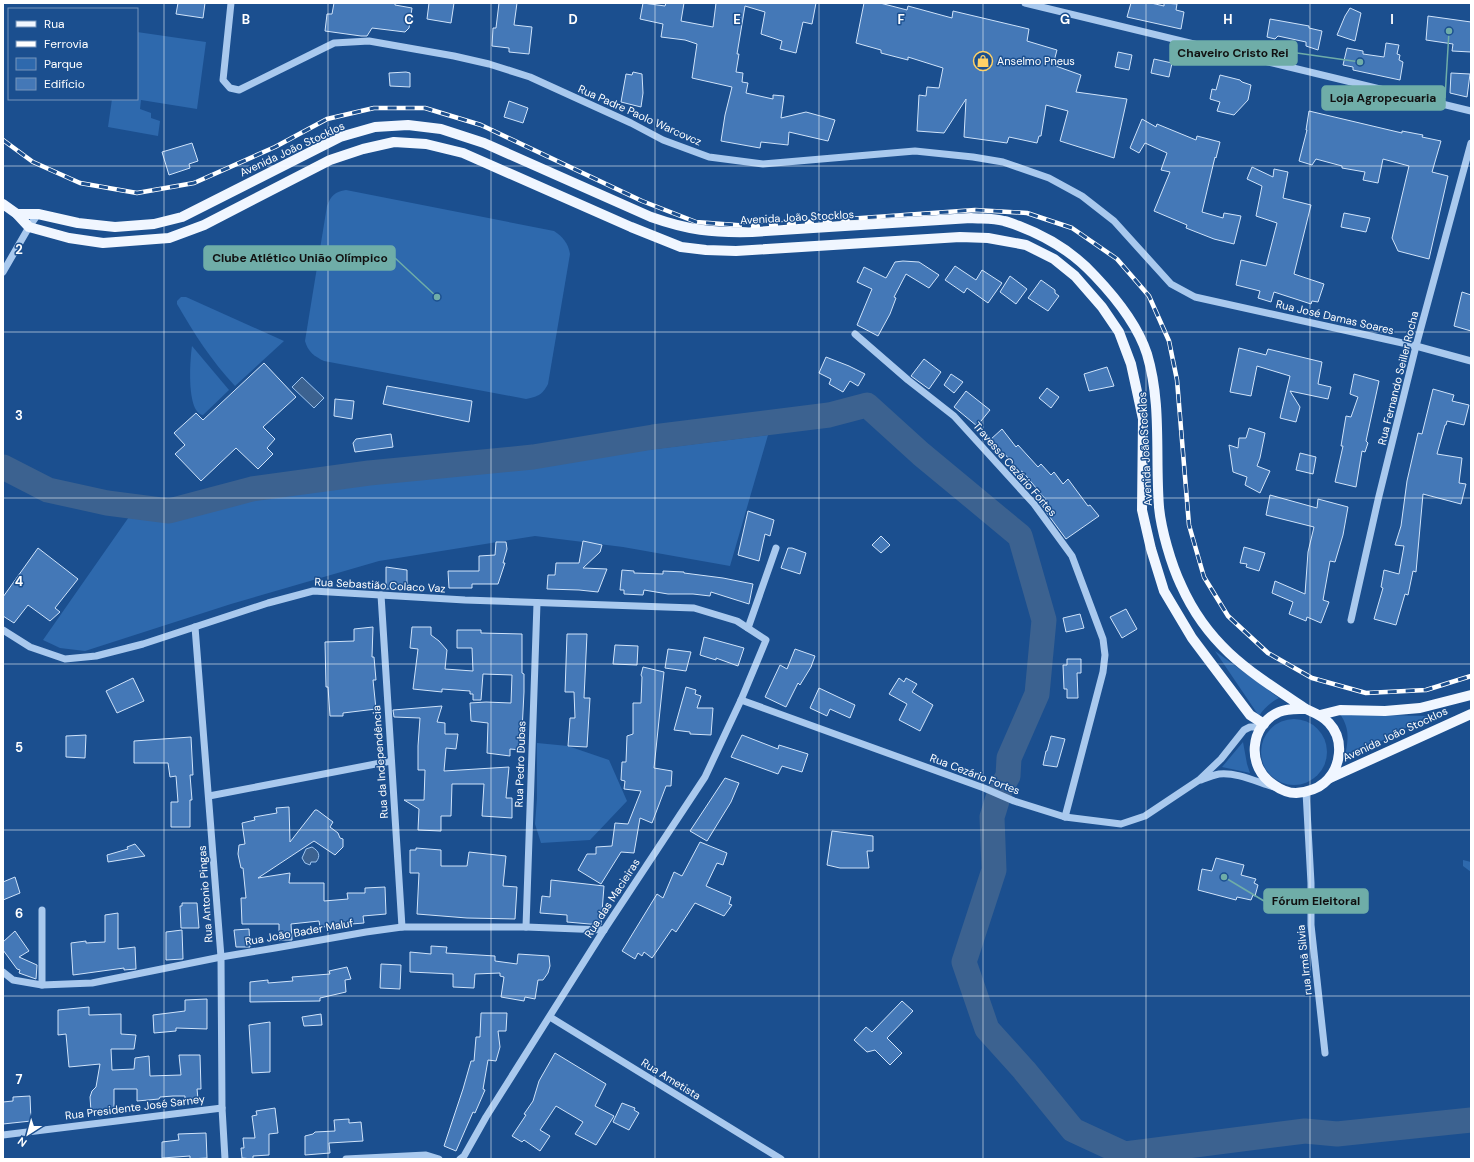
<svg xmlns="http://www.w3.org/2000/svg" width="1474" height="1162" viewBox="0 0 1474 1162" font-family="'DM Sans',sans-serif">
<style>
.green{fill:#2e69ad}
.water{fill:#3c6290;stroke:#9cc4f0}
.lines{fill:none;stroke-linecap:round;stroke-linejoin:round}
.river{stroke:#3c6290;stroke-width:25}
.building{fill:#4478b7;stroke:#cfe3fa}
.minor{stroke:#a9c9ee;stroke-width:7}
.major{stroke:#f0f6ff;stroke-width:10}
.rail-casing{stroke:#fff;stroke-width:4.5}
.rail{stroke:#1b4f8f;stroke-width:3;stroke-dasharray:9;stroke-linecap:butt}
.grid{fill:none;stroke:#fff;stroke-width:1;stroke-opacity:0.55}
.labels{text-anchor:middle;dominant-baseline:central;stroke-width:3;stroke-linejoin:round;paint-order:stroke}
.poi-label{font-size:11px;fill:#fff;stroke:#1b4f8f;text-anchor:start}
.street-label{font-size:11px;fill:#fff;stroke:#1b4f8f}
.grid-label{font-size:13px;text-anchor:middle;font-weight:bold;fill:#fff;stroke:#1b4f8f;stroke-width:3;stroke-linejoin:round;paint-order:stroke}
.leader{fill:none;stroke:#6fada8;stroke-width:1.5}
.callout-dot{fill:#6fada8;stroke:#1b4f8f;stroke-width:1.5}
.callout{fill:#6fada8;stroke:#6fada8;stroke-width:1.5}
.callout-label{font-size:12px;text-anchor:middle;font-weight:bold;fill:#111}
</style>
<rect width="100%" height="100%" fill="#1b4f8f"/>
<g class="green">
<path d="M137,32l69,10 -9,67 -56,-9 -1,9 11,4v5l9,3 -2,15 -50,-9 4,-28h25z"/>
<path d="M346,190l208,41c9,6 14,12 16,23l-22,130c-6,11 -9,12 -22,15l-202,-38c-10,-5 -16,-9 -19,-20l22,-135c4,-11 8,-14 19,-16z"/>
<path d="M181,297h5l98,44 -49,45c-25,-27 -40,-51 -58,-82v-3z"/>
<path d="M192,346l37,44 -26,25c-17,-2 -13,-56 -11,-69z"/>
<path d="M768,435l-38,131 -107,-19 -88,-11 -156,25 -148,43 -146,47 -25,-3 -17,-8 88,-126z"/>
<path d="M1215,651l64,47c-8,4 -15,10 -20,18z"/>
<path d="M1340,714l88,2 -84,45c4,-19 7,-31 -4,-47z"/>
<circle cx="1294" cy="752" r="33"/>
<path d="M1243,742l4,22 3,9 -28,-6z"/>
<path d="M537,743l31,3 41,14 18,41 -37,39 -49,3 -6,-19 2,-26z"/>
<path d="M1463,860l8,2v10l-8,-6z"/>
</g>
<g class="water">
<path d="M302,377l22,21 -10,10 -22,-21z"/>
<path d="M312,847c7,4 9,9 4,15h-5l-1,3 -5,-2 -3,-5 4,-9z"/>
</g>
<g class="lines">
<path class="river" d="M3,467l45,23 59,13 62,8 83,-22 117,-16 164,-16 120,-20 176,-22 38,-10 54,49 99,82 24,84 -7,74 -28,64 -1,18 -7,12 -9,29 2,53 -30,92 23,67 37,41 49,60 52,24 180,-23 32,3 134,-14"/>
</g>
<g class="building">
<path d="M178,3h27l-2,15 -27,-4z"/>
<path d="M334,3h61v2l17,3 -3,20 -4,4 -33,-4 -5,8h-6l-36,-5 2,-17h5z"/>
<path d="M429,3h25l-3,20 -24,-4z"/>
<path d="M499,3h18l-3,22 18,2 -3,27 -20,-2v-4l-17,-2 1,-18h3z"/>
<path d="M643,3l22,3 1,-3h18l-3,18 32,6 3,-24h100l-4,21 -9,-2 -7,31 -16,-4 2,-8 -21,-7 4,-22 -20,-6 -8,48h2l-3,18 7,1 -1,9 6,1 -2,10 27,6v-4l11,1 -3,22 25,-6 29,8 -7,21 -39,-9 -1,13 -27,-3 -1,6 -39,-7 4,-26 7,-28 -40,-9 5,-34 -12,-4 -24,-3 2,-13 -23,-5z"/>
<path d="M864,3h16l27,7 1,-4 44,12 1,-7 76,18 -2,12 30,9 -4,15 28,10 -5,17 51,7 -13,59 -54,-17 8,-30 -22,-6 -5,31h-2l-2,7 -28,-6 -2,6 -43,-6 2,-38 -22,34 -27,-2 2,-36 7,1 1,-9 12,1 4,-20 -35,-11v3l-27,-7v-3l-25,-7z"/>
<path d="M1131,3h20l13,3v-3l13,1 -1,6 8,2 -3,17 -54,-12z"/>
<path d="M1350,8l11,5 -6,28 -18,-6 8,-19z"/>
<path d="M1428,16l43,6v30l-19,-1 1,-7 -27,-4z"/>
<path d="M1270,19l39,7v2l13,3 -4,19 -12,-4v-4l-28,-6 -3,3 -8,-2z"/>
<path d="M1386,43l13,2 -2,9 3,1 -1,5 4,2 -3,18 -47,-10v-3l-10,-2 4,-17 16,3v3l21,3z"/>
<path d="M1118,52l14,3 -3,15 -14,-3z"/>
<path d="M1154,59l18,4 -3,14 -18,-4z"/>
<path d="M406,72l4,1v14l-20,-1 -1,-13z"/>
<path d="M633,72l9,2 1,19 -2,14 -20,-5 5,-28 6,1z"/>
<path d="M1451,73l19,1 -3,23 -17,-4z"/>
<path d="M1220,75l20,5 2,2 9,3 -3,15 -14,15 -17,-4 3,-9 -10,-3 2,-10 4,1z"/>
<path d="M509,101l19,7 -5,15 -19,-6z"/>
<path d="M1309,111l93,22v-2l21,4 -1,2 19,4 -9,31 16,4 -19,83 -31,-8 -6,-13 17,-72 -26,-7 -5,24 -15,-3 2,-8 -23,-4v-2l-26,-7 -4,6 -13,-4 8,-31h-1z"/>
<path d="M1142,119l14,8 1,-3 39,16 1,-4 23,6 -4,16 -1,-1 -13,55 21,6 1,-5 17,3 -7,28 -20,-5 -28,-11 1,-3 -33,-14 16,-39 -9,-2 6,-17 -22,-10 -6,10 -9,-5z"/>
<path d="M192,143l6,18 -9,3 1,4 -21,7 -7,-23z"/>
<path d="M1252,167l21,10 1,-8 14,3 -5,26 28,7 -17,69 30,10 -6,18 -6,-1 -1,3 -37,-12 -3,10 -13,-4 2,-7 -24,-6 5,-25 25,6 11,-43 -21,-7 6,-30 -15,-7z"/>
<path d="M1344,213l26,5 -4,14 -25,-5z"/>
<path d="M903,261l16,1 20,13 -10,13 -23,-14 -12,23 2,1 -6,16 -12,22 -21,-11 15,-36 -15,-7 7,-15 22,11 9,-16z"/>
<path d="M955,266l21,14 6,-10 20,13 -14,20 -21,-15 -3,5 -19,-13z"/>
<path d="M1010,276l17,13 -11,15 -16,-12z"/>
<path d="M1041,280l14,10v3l4,3 -11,15 -20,-13z"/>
<path d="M1462,292l9,3v36l-17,-5z"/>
<path d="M1239,348l27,7 2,-6 54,13 -4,22 13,3 -3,12 -38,-8 10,16 -4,15 -16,-4 10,-42 -33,-10 -6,30 -21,-4z"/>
<path d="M826,357l23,9 16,8 -7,12 -8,-5 -7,11 -14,-8 2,-5 -12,-6z"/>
<path d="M924,359l17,13 -12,17 -18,-13z"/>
<path d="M264,363l32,34 -33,30 12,12 -8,9 6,6 -15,15 -22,-21 -35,33 -26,-27 10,-9 -11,-12 22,-20 7,7z"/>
<path d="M1107,367l7,19 -25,5 -5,-17z"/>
<path d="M951,374l12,8 -9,11 -10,-8z"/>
<path d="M1354,374l25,7 -13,60 2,2 -3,9 -3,-1 -6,36 -21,-5 8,-36h-2l5,-30 5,1 7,-20 -8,-3z"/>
<path d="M387,386l85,15 -3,21 -86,-18z"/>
<path d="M1047,388l12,9 -8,11 -12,-10z"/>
<path d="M1433,389l21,6 -2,6 17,4 -5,20 -17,-4 -1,4h-1l-8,29 25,4 -3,25 7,1 -5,20 -38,-10 -7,78 -3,-1 -5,24 -3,-1 -9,31 -22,-6 9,-31 -2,-1 3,-17 15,4 5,-28 -9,-1 6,-19 6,-45 11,-48 4,1z"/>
<path d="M966,391l24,19 -13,16 -23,-19z"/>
<path d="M335,399l19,2 -2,18 -18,-3z"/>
<path d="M1249,428l16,5 -5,25 -3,8 13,5 -10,22 -15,-8 2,-8 -14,-5 -4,-27 9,3 1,-10h7z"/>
<path d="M1002,429l14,18 2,-2 20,22 3,-3 10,11 3,-3 9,12 5,-5 20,27 2,-1 9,11 -33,23 -25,-34 5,-5 -24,-29 -2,1 -17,-20 -2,2 -11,-14z"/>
<path d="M391,434l2,13 -38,5 -2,-9 3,-4z"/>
<path d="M1300,453l16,4 -3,17 -17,-4z"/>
<path d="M1270,495l47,13 1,-9 30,8 -5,28 -8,27 -5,-1 -7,39 6,2 -8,21 -14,-6 -1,4 -17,-7 4,-12 -21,-9 3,-12 30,13 3,-42 6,-25 -48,-12z"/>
<path d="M748,511l26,9 -4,16 -5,-2 -6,27 -21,-6z"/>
<path d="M881,536l9,9 -9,8 -9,-8z"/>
<path d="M583,541l19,4 -2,7 -17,16 24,1 -9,23 -19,-2 -32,-1 1,-14h7l1,-12h23z"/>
<path d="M496,542h10l1,7 -4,14h2l-7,21h-26v4h-23l-1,-17h31v-15l16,-1z"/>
<path d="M1244,547l21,6 -6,18 -13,-4 1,-3 -7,-1z"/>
<path d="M38,548l40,31 -23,29 5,4 -10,9 -22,-16 -14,18 -11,-7v-19z"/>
<path d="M788,548h4l14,5 -6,21 -19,-6z"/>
<path d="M386,567l21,3v18l-21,1z"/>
<path d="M622,570l12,1v2l29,1v-3l21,1v1l39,5 30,6 -4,20 -38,-12 -1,4 -17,-2h-25l-24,-4 -1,5 -19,-1v-4h-4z"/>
<path d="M1126,609l11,20 -15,9 -12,-21z"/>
<path d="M1080,614l4,14 -18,4 -3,-14z"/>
<path d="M373,627l-1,30h2l2,23h-3l3,29 -33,4v3h-13l-2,-29h-2l-1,-45 29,-1v-12z"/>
<path d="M412,627h19v8l8,6 8,9 -2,19 28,2 -1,-23h-15v-18h24v3l41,1v39l2,1v18l-3,58 -11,-1v7l-23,-3 1,-30 -17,-2 -1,-18 16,-1 25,1 1,-28 -29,-1 -2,26h-8v-6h-3v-3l-28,-2v3l-29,-3 5,-40 -8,-1z"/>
<path d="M567,634h20l-3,64h6l-3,49 -19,-1 2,-28h5l-1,-26h-9z"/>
<path d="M704,637l40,11 -6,18 -22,-8v2l-16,-5z"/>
<path d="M615,645l23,1 -1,19 -24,-1z"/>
<path d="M668,649l23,3 -5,19 -21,-3z"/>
<path d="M795,649l20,7 -4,11 -11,18 -2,-2 -12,24 -21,-10 15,-32 7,4z"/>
<path d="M1067,659h14v14h-4l1,25h-11v-9h-3l-1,-24h4z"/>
<path d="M643,667l21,5 -10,96 18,3 -1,15h-5l-14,37 -12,-5 -6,35 -13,-1 -20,32 -23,-14 9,-16h9v-7l16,-1 3,-23 13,1 13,-33 -17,-2 1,-8 -4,-1 1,-18h4l1,-26 6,-2v-31h8l1,-26 -1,-2z"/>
<path d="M133,678l11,23 -27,12 -11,-22z"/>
<path d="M899,678l5,4 2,-4 11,6 -5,8 21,13 -13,26 -21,-11 8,-16 -18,-10z"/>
<path d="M686,687l10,3 -1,4 6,2 -4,12h16l-2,27 -21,-1v-2l-16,-2z"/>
<path d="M819,688l36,17 -5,13 -20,-9 -3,7 -17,-8z"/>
<path d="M442,706l-5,16 8,1v11h13l-2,15 -10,-1 -2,23 65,-4 -3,31h6v20l-30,-2 2,-32h-32l-1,32h-10v15l-23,-1 1,-21 -15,-9h20l1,-30h-7v-24l2,-28 -26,-1 -1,-7z"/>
<path d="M86,735l-1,23 -19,-1v-21z"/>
<path d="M742,735l36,14 1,-4 29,9 -6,18 -20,-6 -4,8 -47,-17z"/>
<path d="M1051,736l14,3 -8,28 -14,-2 3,-14h1z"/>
<path d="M191,737l2,38h-3l2,25h-2v27h-19v-25h7l-2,-26 -6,1 -2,-14h-34v-22z"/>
<path d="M725,778l14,5 -8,19 -24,39 -17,-10z"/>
<path d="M289,807l1,35 25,-32h2l16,12 -3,5 8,6 2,5 3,1v8l-8,8 -21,-14 -56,37 32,-5 -1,10h35v18l24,-2 -1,-6h18v-5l20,-1 1,27 -23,2 1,7 -25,2v1l-19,1 -1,-6 -28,3 1,16h-13v-16h-37l-1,-26h5l-3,-30h-2l-3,-14 1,-9 6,-1 -3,-21 13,-3 -1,-3 23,-4 -1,-5z"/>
<path d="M832,831l41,5v15h-6l2,17h-29l-13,-3z"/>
<path d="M700,842l27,11 -4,12 -6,-2 -11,23 25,11 -2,7 3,1 -8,11 -29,-13 -19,29 -4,-3 -20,29 -8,-6 -2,4 -4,-3 -3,6 -13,-8 35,-57 6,4 11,-26 8,4z"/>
<path d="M135,844l10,12 -37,6 -1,-7 21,-6 -1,-2z"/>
<path d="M416,848l25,2v16h26l2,-14 37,4 -3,30 14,1 -2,32 -48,-1 -50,-4 2,-41h-9v-23h6z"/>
<path d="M1216,858l28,7 -3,10 15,4 -2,4 4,2 -3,11 -2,-1 -2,5 -14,-3 -1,3 -38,-10 4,-21 10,2z"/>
<path d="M15,877l5,16 -17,7v-18z"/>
<path d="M551,880l53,6 -3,39 -34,-3v-7l-27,-2 2,-17 8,1z"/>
<path d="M182,903h15l2,25h-18l-1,-22h2z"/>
<path d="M118,913v36l17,-2 1,22 -12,1v-2l-51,7 -2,-32 15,-2v2l19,-1v-27z"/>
<path d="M249,929l1,18h-14l-2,-17z"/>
<path d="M182,930l1,29 -17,1v-28z"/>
<path d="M15,931l14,20 -10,6 18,8 -1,14 -17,-6 1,-3 -3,-1 -14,-19v-8z"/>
<path d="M431,946l16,1 -1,6 49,3v5l22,3 1,-10 31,2 1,10 -2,7 -5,7h-5l-3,19 -10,-2 -1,4 -23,-4 3,-20 -4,-1v-3l-25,1 -1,14 -21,-1v-13l-43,-2v-20l21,2z"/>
<path d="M381,964l20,1 -1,24 -20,-1z"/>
<path d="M347,967l4,12 -6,1 1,12 -26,6v3l-70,1v-20l18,-2v3l25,-2 -1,-4 38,-3 -1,-3z"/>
<path d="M207,999v30l-31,-1v3l-22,2 -1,-18 32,-4v-11z"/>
<path d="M902,1001l11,10 -26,27 15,15 -12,12 -15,-15 -8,2 -13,-12 12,-13 6,5z"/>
<path d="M89,1007v8l32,-1v20l15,1 -2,14h-23l1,21 22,-1 1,-11 14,-2 1,20 31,-1 -2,-20h21l1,34h-4l1,10h-13v-3h-12l-13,1 -1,2 -22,2v-12h-23v21l-23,1 -1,-14 2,-6 4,-4 4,-23 -31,3 -3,-33 -8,1v-25z"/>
<path d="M481,1013h26l-1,18h-8l2,16 -4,14 -8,-1 -5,29 2,1 -10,23 -2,-1 -17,39 -12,-5 19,-57 8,-28h3l2,-24h4z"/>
<path d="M321,1014l1,11 -18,1 -2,-9z"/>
<path d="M270,1022v50l-18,1 -3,-48z"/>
<path d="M555,1053l51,31 -11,22 19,10 -18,29 -21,-11 8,-12 -27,-16 -16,24 10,6 -10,15 -16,-11 -2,2 -10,-6 14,-21 -2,-1 9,-13 6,-20z"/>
<path d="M30,1096l1,25 -28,3v-22l10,-1v-4z"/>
<path d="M622,1103l13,5 -1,2 5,3 -10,17 -16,-8z"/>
<path d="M275,1108l3,25 -9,1v21l-16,1v3l-11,-1 -1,-10h3l-1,-10h12l-3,-22 5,-1 -1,-4z"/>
<path d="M349,1119v4l12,-1 2,19 -34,2 1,10 -25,2v-19l8,-2 2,-2 20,-1 -1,-11z"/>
<path d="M206,1133l1,25 -17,1v-3l-28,2v-16l17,-2 -1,-6z"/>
</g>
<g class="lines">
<g class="minor">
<path d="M231,3l-8,77 7,8 9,2 95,-47 35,-2 85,15 35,8 41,13 101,46 32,17 46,17 54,7 152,-13 58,6 30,5 46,16 33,18 32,25 57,63 24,13 221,49 55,15"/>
<path d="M1025,3l446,108"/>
<path d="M3,272l26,-45 9,-13"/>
<path d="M855,334l53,46 46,36 80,88 38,52 31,83 2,16 -2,17 -38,145"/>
<path d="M381,595l21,332"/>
<path d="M1351,620l27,-120 38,-154 55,-203"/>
<path d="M195,627l26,330 1,151 3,51"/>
<path d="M748,628l28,-80"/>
<path d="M3,630l27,17 35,12 31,-3 47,-12 125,-41 45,-12 152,9 229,8 43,13 29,19 -25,60 -36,77 -101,153 -118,187 -22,39 -4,3"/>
<path d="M741,700l243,88 30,13 51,16 56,7 24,-8 54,-36 22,-21 23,-29 6,-3h12"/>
<path d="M1201,780c5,-2 12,-5 18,-6 18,-2 38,8 55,13"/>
<path d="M1306,792l5,91v42l14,128"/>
<path d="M209,796l182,-35"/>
<path d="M42,910v75"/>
<path d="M526,927l11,-324"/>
<path d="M3,972l10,8 29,5 50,-2 129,-26 54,-9 91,-16 36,-5h124l78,3"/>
<path d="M550,1017l231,142"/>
<path d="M3,1135l219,-27"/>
<path d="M346,1159l80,-4 13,4"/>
</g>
<g class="major">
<path d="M3,204l14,10 12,13 40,11 34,5 66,-5 35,-13 126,-65 33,-11 31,-7 32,2 37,9 168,74 50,20 25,3 30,1 224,-14 28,1 38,7 28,14 21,17 27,31 17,25 12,32 12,55 -1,91 9,39 13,42 28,47 21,28 37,49 14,9"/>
<path d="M17,214h21l40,9 37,4 39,-3 28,-7 158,-80 35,-10 33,-2 33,4 43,14 167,74c37,13 61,16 101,15l219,-14c10,1 22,0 33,3 5,1 10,3 15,5 29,11 55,27 76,50 20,21 43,50 52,78 15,50 8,102 12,153 2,22 12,57 22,78 28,63 71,88 125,124 9,4 17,7 23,14 16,17 12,46 -5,60 -8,7 -17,9 -28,10 -8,0 -15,-3 -22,-8 -28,-17 -25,-60 5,-73 9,-4 18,-3 27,-3"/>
<path d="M1320,715l20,-5 45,1 35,-3 51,-13"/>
<path d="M1330,778l141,-64"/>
</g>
<g class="rail-casing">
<path id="rail" d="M3,140l30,22 47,21 57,10 57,-10 81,-36 52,-28 47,-11h51l56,17 161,76 54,21 53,4 226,-16 52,3 45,15 45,31 32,37 20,45 8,39 12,145 15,52 24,39 40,37 44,25 54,15 60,-3 45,-14"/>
</g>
<use href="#rail" class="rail"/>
</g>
<path class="grid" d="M164,3v1156M328,3v1156M491,3v1156M655,3v1156M819,3v1156M983,3v1156M1146,3v1156M1310,3v1156M3,166h1468M3,332h1468M3,498h1468M3,664h1468M3,830h1468M3,996h1468"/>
<defs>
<g id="shop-ring" transform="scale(1)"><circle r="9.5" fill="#1b4f8f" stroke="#ffd166" stroke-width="1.5"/><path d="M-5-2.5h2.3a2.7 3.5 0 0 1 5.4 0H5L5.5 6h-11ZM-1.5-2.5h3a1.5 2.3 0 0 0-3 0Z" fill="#ffd166"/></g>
</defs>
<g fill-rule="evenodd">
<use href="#shop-ring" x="983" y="61"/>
</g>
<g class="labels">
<g class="poi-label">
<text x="997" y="61">Anselmo Pneus</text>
</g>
<g class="street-label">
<text transform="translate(640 115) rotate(24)">Rua Padre Paolo Warcovcz</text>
<text transform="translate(292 149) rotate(-25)">Avenida João Stocklos</text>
<text transform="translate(797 217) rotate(-3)">Avenida João Stocklos</text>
<text transform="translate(1335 317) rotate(13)">Rua José Damas Soares</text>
<text transform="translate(1398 378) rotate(-76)">Rua Fernando Seiller Rocha</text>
<text transform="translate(1145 449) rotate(-93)">Avenida João Stocklos</text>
<text transform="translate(1015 469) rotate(49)">Travessa Cezário Fortes</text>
<text transform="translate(380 585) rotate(3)">Rua Sebastião Colaco Vaz</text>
<text transform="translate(1395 734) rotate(-25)">Avenida João Stocklos</text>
<text transform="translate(380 762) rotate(-94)">Rua da Independência</text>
<text transform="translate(520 764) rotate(-88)">Rua Pedro Dubas</text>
<text transform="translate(975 774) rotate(21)">Rua Cezário Fortes</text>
<text transform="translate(205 894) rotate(-94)">Rua Antonio Pingas</text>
<text transform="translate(612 898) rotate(-57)">Rua das Macieiras</text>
<text transform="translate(299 932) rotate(-10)">Rua João Bader Maluf</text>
<text transform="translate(1304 960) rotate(-96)">rua Irmã Silvia</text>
<text transform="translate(671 1079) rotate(32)">Rua Ametista</text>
<text transform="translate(135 1107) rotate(-7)">Rua Presidente José Sarney</text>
</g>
</g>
<g class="grid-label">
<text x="246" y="24">B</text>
<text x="409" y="24">C</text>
<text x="573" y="24">D</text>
<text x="737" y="24">E</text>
<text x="901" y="24">F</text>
<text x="1065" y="24">G</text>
<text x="1228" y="24">H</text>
<text x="1392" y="24">I</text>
<text x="19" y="254">2</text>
<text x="19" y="420">3</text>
<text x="19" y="586">4</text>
<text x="19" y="752">5</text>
<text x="19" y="918">6</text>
<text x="19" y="1084">7</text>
</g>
<path class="leader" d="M1360 62L1297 53M1449 31L1445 98M437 297L395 258M1224 877L1264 901"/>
<g class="callout-dot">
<circle cx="1360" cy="62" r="4"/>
<circle cx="1449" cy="31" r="4"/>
<circle cx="437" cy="297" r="4"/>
<circle cx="1224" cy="877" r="4"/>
</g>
<g class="callout">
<rect x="1170" y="41" width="127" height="24" rx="4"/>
<rect x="1322" y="86" width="123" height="24" rx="4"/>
<rect x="204" y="246" width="191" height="24" rx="4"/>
<rect x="1264" y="889" width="104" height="24" rx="4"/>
</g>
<g class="callout-label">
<text x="1233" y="57">Chaveiro Cristo Rei</text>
<text x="1383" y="102">Loja Agropecuaria</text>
<text x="300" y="262">Clube Atlético União Olímpico</text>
<text x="1316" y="905">Fórum Eleitoral</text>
</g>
<rect width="1474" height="1162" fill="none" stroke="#ffffff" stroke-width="8"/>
<rect x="8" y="8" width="130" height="92" fill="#1b4f8f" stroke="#7695bc"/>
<rect x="16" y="21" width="20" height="6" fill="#f0f6ff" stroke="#7695bc"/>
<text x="44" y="28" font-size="12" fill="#ffffff">Rua</text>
<rect x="16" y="41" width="20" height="6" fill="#ffffff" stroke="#7695bc"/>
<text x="44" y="48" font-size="12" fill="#ffffff">Ferrovia</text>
<rect x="16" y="58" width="20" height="12" fill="#2e69ad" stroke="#7695bc"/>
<text x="44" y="68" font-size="12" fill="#ffffff">Parque</text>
<rect x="16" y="78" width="20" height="12" fill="#4478b7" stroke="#7695bc"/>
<text x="44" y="88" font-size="12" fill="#ffffff">Edifício</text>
<g transform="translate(28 1134) rotate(216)" stroke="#1b4f8f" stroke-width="3" paint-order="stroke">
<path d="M0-3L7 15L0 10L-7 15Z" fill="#ffffff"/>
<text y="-6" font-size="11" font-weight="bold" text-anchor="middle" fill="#ffffff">N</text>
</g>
</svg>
